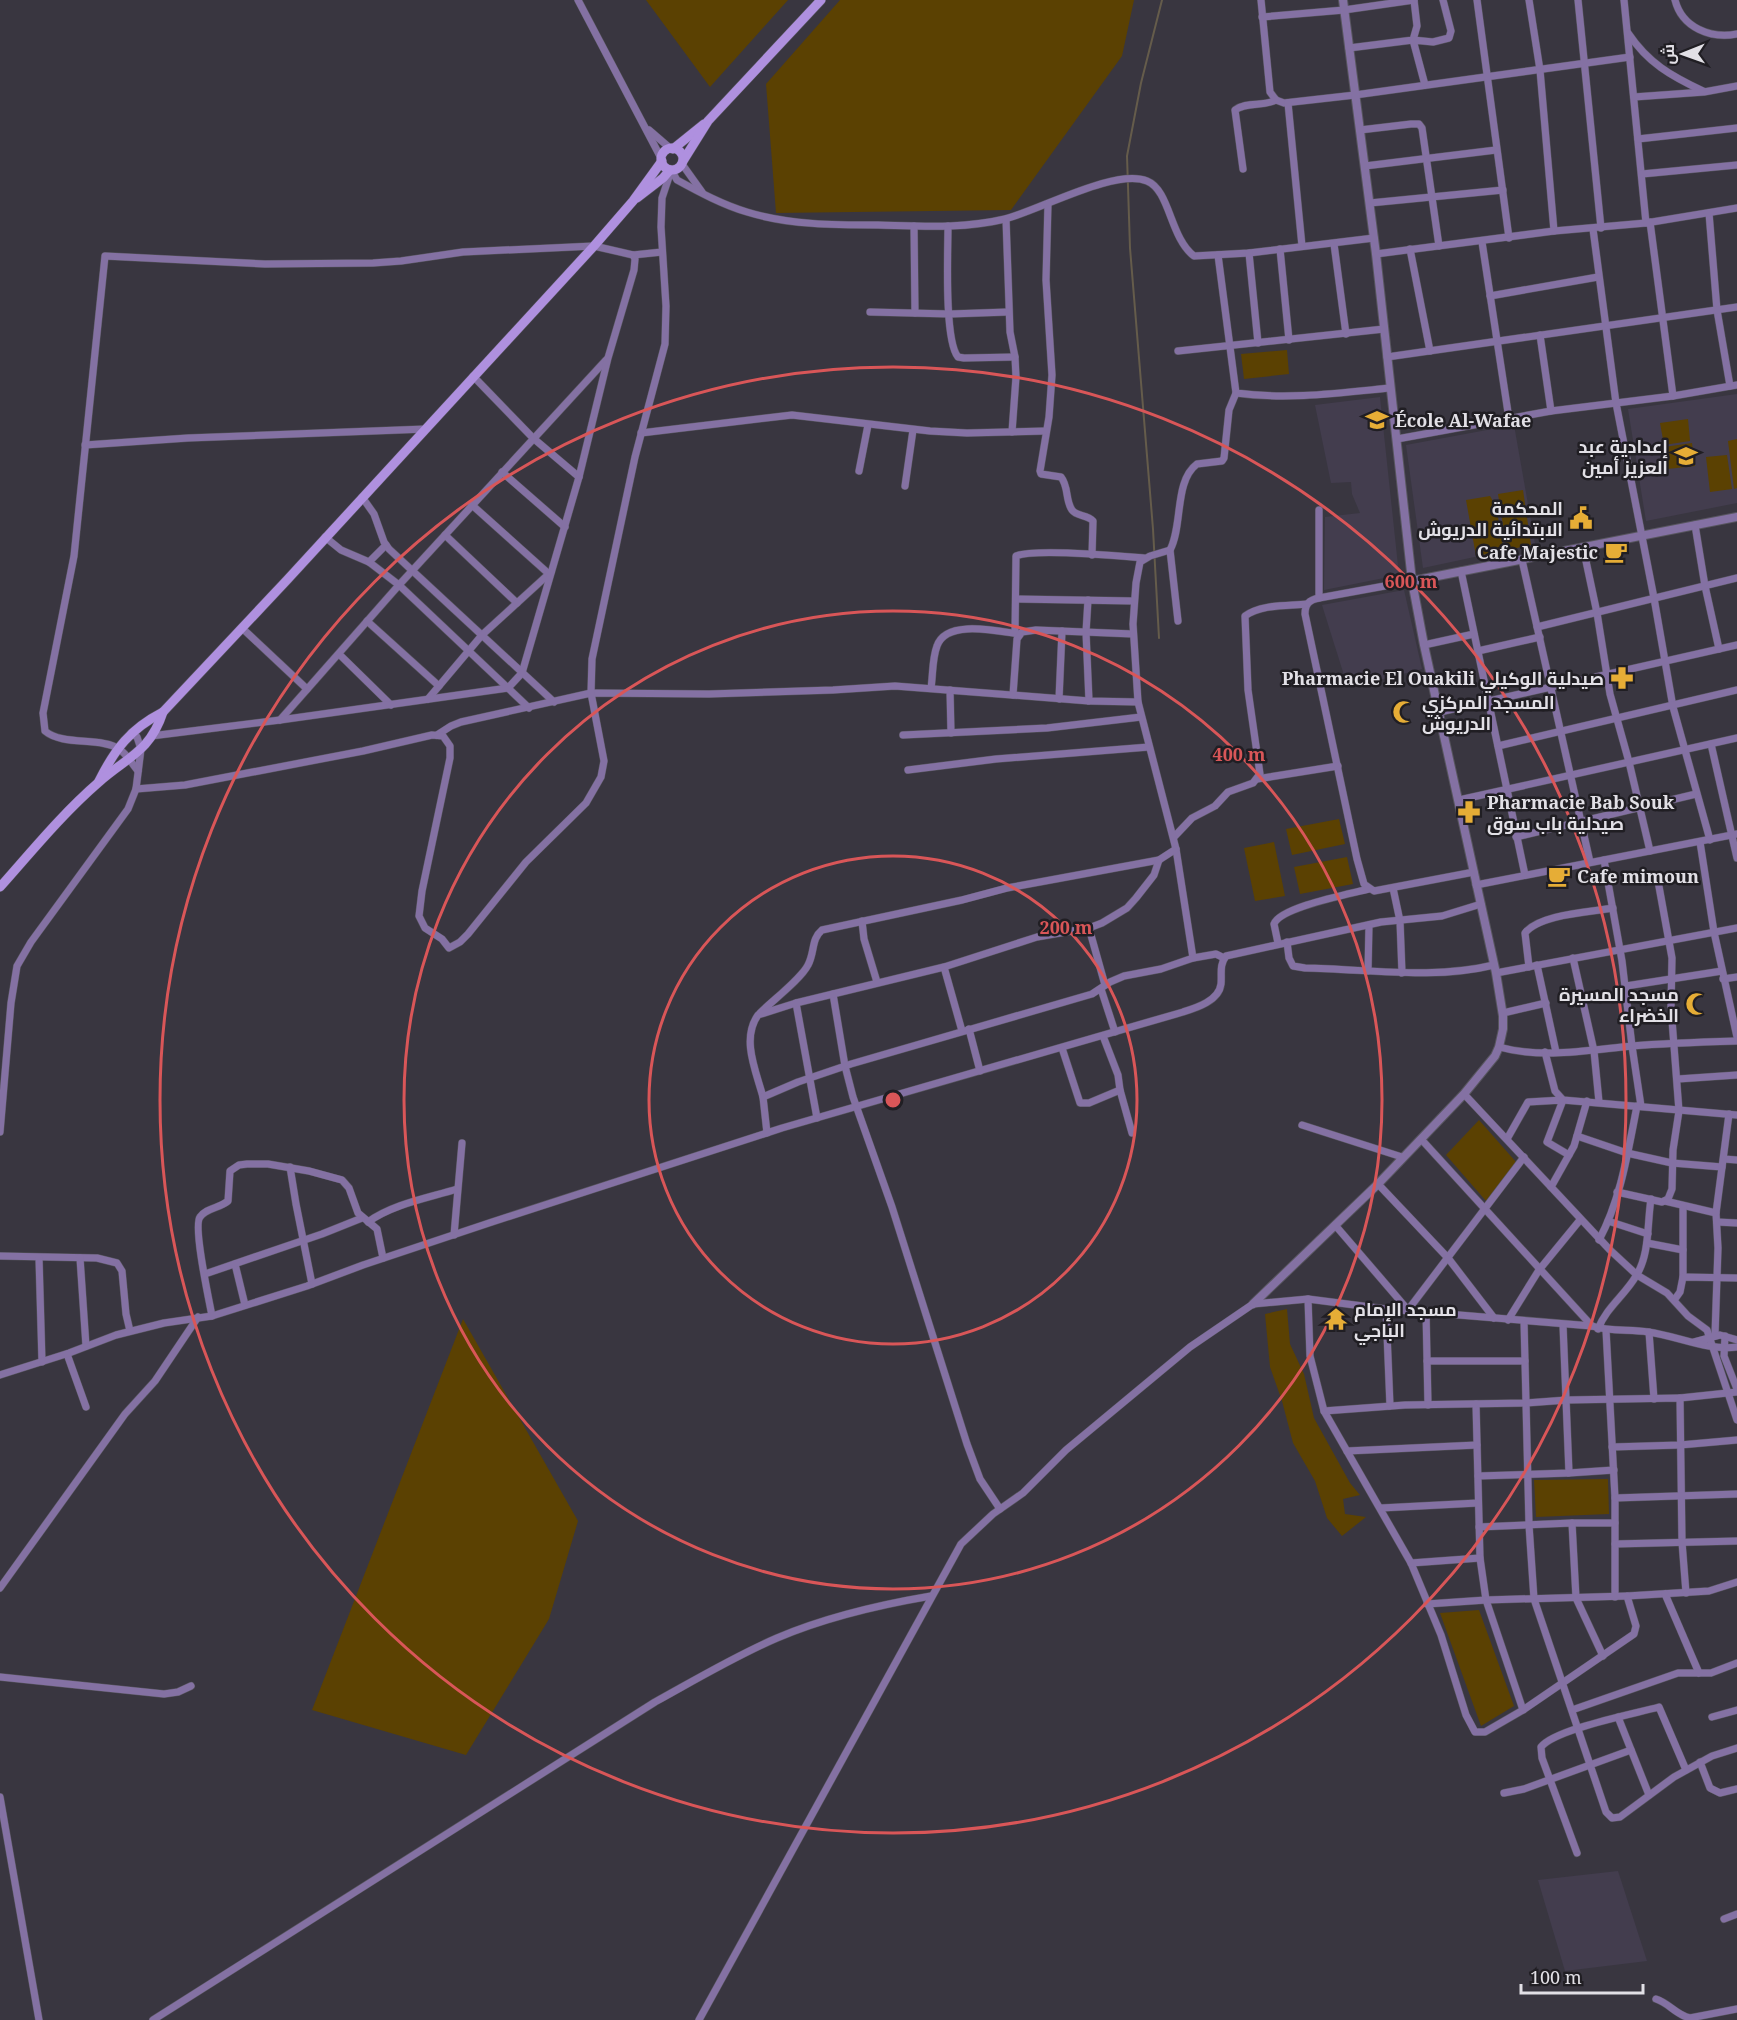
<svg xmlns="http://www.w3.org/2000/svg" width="1737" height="2020" viewBox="0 0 1737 2020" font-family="'Noto Serif',Cairo,serif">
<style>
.built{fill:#433d4e}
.green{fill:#5b4102}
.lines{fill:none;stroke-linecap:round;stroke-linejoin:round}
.stream{stroke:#655c4b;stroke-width:2}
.minor-casing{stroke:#57555e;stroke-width:8}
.tertiary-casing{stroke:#57555e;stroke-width:10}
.secondary-casing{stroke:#57555e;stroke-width:10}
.minor{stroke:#8471a3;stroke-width:7}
.tertiary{stroke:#8471a3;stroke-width:8}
.secondary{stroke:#af90df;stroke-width:9}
.ring{fill:none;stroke:#d95658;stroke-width:3}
.labels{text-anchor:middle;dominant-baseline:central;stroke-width:5;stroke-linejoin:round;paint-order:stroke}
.poi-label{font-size:18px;font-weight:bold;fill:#e2e0e6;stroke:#201e23;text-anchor:start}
.centre{fill:#d95658;stroke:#201e23;stroke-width:3}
.ring-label{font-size:18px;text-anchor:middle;font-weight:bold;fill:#d95658;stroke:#201e23;stroke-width:5;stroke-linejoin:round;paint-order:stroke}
</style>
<rect width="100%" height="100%" fill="#393640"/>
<g class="built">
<path d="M1737,394v109l-91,18 -18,-112z"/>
<path d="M1380,397l19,178 -75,15 1,-73 35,-4 -8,-19 -1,-12 -20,1 -16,-78z"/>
<path d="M1514,425l21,119 -112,24 -17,-123z"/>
<path d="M1404,590l18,79 -74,19 -26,-83z"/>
<path d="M1618,1871l29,90 -82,10 -27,-91z"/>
</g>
<g class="green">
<path d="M646,0h142l-78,87z"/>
<path d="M840,0h294l-12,56 -111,154 -235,3 -10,-129z"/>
<path d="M1287,350l2,24 -45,5 -3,-25z"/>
<path d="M1688,419l2,22 -26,4 -4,-22z"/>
<path d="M1737,439v49l-3,1 -6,-48z"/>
<path d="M1692,443l3,23 -28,3 -3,-22z"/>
<path d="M1727,455l5,34 -22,3 -4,-35z"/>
<path d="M1523,490l8,55 -24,5 -9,-56z"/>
<path d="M1490,496l6,10 8,45 -28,5 -10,-56z"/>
<path d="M1339,819l6,25 -53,11 -6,-26z"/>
<path d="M1274,842l11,54 -30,5 -11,-53z"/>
<path d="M1347,857l6,27 -53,10 -6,-27z"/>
<path d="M1479,1120l37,42 -30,39 -40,-46z"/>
<path d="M1287,1309l3,35 14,30 10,44 36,65 10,12 -17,4 2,15 21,3 -24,19 -15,-18 -12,-37 -22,-38 -11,-42 -12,-34 -5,-53z"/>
<path d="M463,1319l115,202 -29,98 -83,136 -154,-45z"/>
<path d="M1608,1479l1,35 -73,3 -2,-37z"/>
<path d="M1479,1610l35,96 -33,20 -41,-113z"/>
</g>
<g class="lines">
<path class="stream" d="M1159,638l-6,-109 -23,-281 -3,-92 14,-73 21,-83"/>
<g class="minor-casing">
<g id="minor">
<path d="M578,0l83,158"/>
<path d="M1261,0l9,92 6,8 8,3 71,-8 275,-38"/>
<path d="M1477,0l32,238"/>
<path d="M1529,0l11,70 14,161"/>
<path d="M1578,0l23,228"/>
<path d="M1624,0l22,223"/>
<path d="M1675,0c7,28 36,39 62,34"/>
<path d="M1262,17l82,-7 70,-10"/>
<path d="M1628,33c20,30 43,43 75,58"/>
<path d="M1349,48l64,-8 4,-14 -3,-26"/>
<path d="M1425,85l-12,-45 20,2 16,-4 2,-7 -8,-31"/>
<path d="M1634,97l70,-5 33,-6"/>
<path d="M1288,103l14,143"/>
<path d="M649,130l22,19"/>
<path d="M1360,130l51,-6h8l3,4 17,118"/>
<path d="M1638,139l99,-11"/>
<path d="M682,164l20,28"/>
<path d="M1365,166l131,-16"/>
<path d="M1243,169l-8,-59c12,-9 28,-3 41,-10"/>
<path d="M671,170l6,10c22,12 46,25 70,32 42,13 88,13 131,13 42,1 85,4 127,-6 35,-9 110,-51 142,-38 23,9 23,57 47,75l55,-3 125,-15"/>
<path d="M1642,174l95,-9"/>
<path d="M1370,203l133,-13"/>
<path d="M1048,204l-2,76 6,95 -3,42 -9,54 1,3 20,3c8,10 4,23 11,33 5,7 15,4 21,11l-1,34"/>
<path d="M1709,213l8,97 13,76"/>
<path d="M1006,219l4,113 5,25 1,20 -4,55"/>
<path d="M1650,222l23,174"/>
<path d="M914,226l1,87"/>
<path d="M948,226c0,25 -4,114 10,131l6,1 51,-1"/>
<path d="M1593,229l23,174 38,195 19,109 37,133"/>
<path d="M1482,242l27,177"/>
<path d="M1334,244l12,90"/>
<path d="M1280,249l9,91"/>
<path d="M1410,249l20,102"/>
<path d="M1249,253l9,90"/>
<path d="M1376,254l178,-23 92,-8 91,-15"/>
<path d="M633,255l29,-3"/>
<path d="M1218,255l18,138c51,7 103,0 154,-5"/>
<path d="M1490,296l108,-19"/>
<path d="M870,312l80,2 58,-2"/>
<path d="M1540,335l11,76"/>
<path d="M1178,351l206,-22"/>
<path d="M1387,357l350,-50"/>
<path d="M473,376l60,62 46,39"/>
<path d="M641,433l151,-18 138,16 37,2 79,-2"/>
<path d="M1397,439l154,-28 122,-15 64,-11"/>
<path d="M85,445l103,-7 238,-9"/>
<path d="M859,471l9,-46"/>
<path d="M502,472l63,55"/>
<path d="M905,486l8,-56"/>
<path d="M362,497l12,17 10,28 5,7 165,153"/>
<path d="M472,505l77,69"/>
<path d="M1695,525l10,61 14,63"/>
<path d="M445,535l72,68"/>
<path d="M325,537l16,13 28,12 30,23 130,123"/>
<path d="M1583,547l14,66 13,81 19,68 21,89"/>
<path d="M1170,550l8,71"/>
<path d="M1522,560l68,302"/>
<path d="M369,562l17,-17"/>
<path d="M1461,571l64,304"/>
<path d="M1412,581l-93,17c-10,2 -14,6 -14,16l52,245 7,25 10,7 100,-19"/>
<path d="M1319,598v-88"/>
<path d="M1016,599l118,2"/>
<path d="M1088,600l-2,32 3,69"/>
<path d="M367,621l72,65"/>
<path d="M1537,627l200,-49"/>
<path d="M242,628l65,61"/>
<path d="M1015,633l1,-77c19,-8 104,0 128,2"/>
<path d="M1424,645l50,-11"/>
<path d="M1478,651l62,-14"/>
<path d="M339,654l52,51"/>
<path d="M931,688c2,-13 1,-29 6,-42 9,-27 60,-15 82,-12"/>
<path d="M950,690l1,43"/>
<path d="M1013,695l4,-56 5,-7 14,-2 97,4"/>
<path d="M428,699l54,-64 69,-63"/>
<path d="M1059,699l3,-68"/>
<path d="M1440,712l297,-67"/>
<path d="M280,720l119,-135 207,-225"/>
<path d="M437,735l14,-9 10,-4 130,-29 118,1 124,-4 62,-4 194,15 49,1"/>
<path d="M903,735l144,-7 94,-11"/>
<path d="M1711,744l26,114"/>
<path d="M1498,746l239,-56"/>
<path d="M908,770l88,-11 153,-12"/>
<path d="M138,771c-6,-7 -11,-17 -19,-22 -17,-12 -57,-3 -74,-18l-2,-18 31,-157 31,-300 160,8 108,-1 28,-2 62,-9 131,-6 39,9 2,4 -1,11 -26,88 -29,119 -57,196 -14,15 -228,32 -129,16"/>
<path d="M1257,779l81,-13"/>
<path d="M136,789l49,-4 178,-34 69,-16 11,1 7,10v12l-28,133 -3,25 6,12 17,11 7,9 11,-6 8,-8 58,-72 60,-59 15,-26 3,-16 -13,-68 1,-34 43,-202 30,-113 1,-38 -5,-79 1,-29 9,-27"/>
<path d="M1459,800l278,-62"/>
<path d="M1174,837l18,-19 23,-12 13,-14 25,-9 7,-9 -12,-84 -3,-74c16,-12 43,-10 62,-12"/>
<path d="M1516,837l180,-43"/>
<path d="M1700,842l14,90 23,105"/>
<path d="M1604,860l18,101 10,85 9,60"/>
<path d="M1476,885l261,-51"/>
<path d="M1393,888l7,33 2,52"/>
<path d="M862,921l2,18 13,43"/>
<path d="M1089,928l16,57"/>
<path d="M1287,942l2,16 4,8 12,2c63,1 127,12 189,-3"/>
<path d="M1278,943l-4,-19c6,-17 76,-30 95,-35"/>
<path d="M1193,958l-17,-109 -38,-147 -5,-78 3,-41 4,-21 10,-6 20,-6c13,-24 4,-69 27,-86l25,-3 2,-3 5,-48 7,-17"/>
<path d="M1573,958l21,93 5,51"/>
<path d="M1537,965l19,87"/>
<path d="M944,967l18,64"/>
<path d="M1529,967l-4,-34c14,-19 66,-21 88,-25"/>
<path d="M1368,971l1,-46"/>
<path d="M1496,973l241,-45"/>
<path d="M1723,979l14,-2"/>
<path d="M1626,986l96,-15"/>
<path d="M1101,989l14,43"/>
<path d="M833,994l12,72 8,31 39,110 75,237 13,35 20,30"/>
<path d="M796,1003l21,115"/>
<path d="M760,1013c13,-13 41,-34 48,-48 7,-13 3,-26 14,-35l140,-30 45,-12 152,-28 17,-11"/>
<path d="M1503,1013l43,-10"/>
<path d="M969,1029l11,42"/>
<path d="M1103,1036l15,39 2,15 12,43"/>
<path d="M1499,1047c43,12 90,3 133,-1 35,-3 70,-4 105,-5"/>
<path d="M1062,1048l18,55h9l31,-13"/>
<path d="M1545,1052l10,39 8,9 174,15"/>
<path d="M1678,1079l59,-4"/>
<path d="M1464,1094l146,156 27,25 30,18 21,23 19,14 30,90"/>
<path d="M763,1097c-7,-26 -22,-58 -5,-82l38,-12 148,-36 93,-30 52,-9 13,-5 25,-15 9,-10 18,-23 5,-15"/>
<path d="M1302,1125l100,32"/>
<path d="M0,1132l11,-129 6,-37 14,-24 97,-133 8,-20 5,-40 -4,-12 -6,-4"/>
<path d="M767,1133l-4,-36 35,-15 53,-18 241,-70 18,-12 14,-6 37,-7 32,-11 23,-4 8,4"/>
<path d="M1577,1136l50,17 45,10 50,4"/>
<path d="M1421,1139l171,187"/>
<path d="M1507,1139l21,-37 35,-2 -16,42 22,13"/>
<path d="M1724,1159l13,1"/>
<path d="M290,1167l6,37 16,80"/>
<path d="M1378,1184l70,74 46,60"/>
<path d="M1551,1187l23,-41 13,-45"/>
<path d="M1617,1192l45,10 6,-3 4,-10 1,-39 6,-39 -8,-104 1,-49 -14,-77"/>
<path d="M1665,1201l51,12"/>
<path d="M1608,1221l40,13"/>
<path d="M368,1222c25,-18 60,-24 89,-33"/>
<path d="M1717,1222l20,1"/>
<path d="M1335,1225l73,85 116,-153"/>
<path d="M454,1235l8,-92"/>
<path d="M1599,1240c22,-41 29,-89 38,-134"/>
<path d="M1647,1243l36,7"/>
<path d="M0,1256l97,2 20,5 5,8 4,43 4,17"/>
<path d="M39,1258l3,104"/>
<path d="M80,1258l6,88"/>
<path d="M235,1264l10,41"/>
<path d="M205,1274l117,-40 40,-16"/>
<path d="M1683,1277v-71"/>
<path d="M1308,1299l2,57 14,55 87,152 30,72 25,80 9,17h10l38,-22 111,-76 2,-8 -9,-30 82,-5 28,-9"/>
<path d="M1675,1299l5,-7 3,-15 54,1"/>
<path d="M1386,1309l4,97"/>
<path d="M1426,1311l2,94"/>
<path d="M212,1316c-3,-16 -19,-90 -12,-99 6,-9 20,-9 28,-16l2,-30 9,-6 8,-1h21l41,7 33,9 7,8 9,25 19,16 6,29"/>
<path d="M1508,1320l31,-50 41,-50"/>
<path d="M1524,1321l5,204 5,74 72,213 6,6 8,-1 54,-40 38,-21 25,-8"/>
<path d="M1563,1325l6,148"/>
<path d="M1598,1329c8,-21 27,-34 38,-53 14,-22 11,-52 15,-77"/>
<path d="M1606,1330l9,168v99"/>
<path d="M1649,1332l5,67"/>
<path d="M1715,1335l3,-87 -2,-35 13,-99"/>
<path d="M1725,1336l-1,20 13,33"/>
<path d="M1694,1342l26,-7 17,5"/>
<path d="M67,1354l19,53"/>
<path d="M1427,1361h98"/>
<path d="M0,1375l69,-22 47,-18 48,-12 48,-7 95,-30 56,-21 129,-43 290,-94 401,-116c13,-4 36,-11 38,-28 1,-10 -2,-19 5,-28l155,-34 61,-6 39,-12"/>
<path d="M1680,1398l57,-6"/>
<path d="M1476,1404l4,154 6,42 37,110"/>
<path d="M1324,1411l81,-6 121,-2 41,-3 113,-2 2,144 4,51"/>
<path d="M1612,1447l68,-2 57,-5"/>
<path d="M1347,1451l130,-6"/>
<path d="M1478,1476l91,-3 45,-3"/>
<path d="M1615,1498l122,-4"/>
<path d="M1381,1508l97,-5"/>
<path d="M1572,1523h43"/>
<path d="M1479,1527l93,-4 4,75 27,58"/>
<path d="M1615,1544l122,-3"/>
<path d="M1411,1563l69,-5"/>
<path d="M0,1588l125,-174 30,-33 43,-64"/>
<path d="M1665,1594l34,79"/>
<path d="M1427,1604l59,-4 141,-4"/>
<path d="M0,1677l164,17 14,-2 13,-6"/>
<path d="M1572,1710l106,-37h33l26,-10"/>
<path d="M1618,1717l31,78"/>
<path d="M1712,1717l25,-7"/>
<path d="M1700,1762l10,26 10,5 17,-4"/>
<path d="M1504,1793l20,-4 107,-39"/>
<path d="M0,1797l39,223"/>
<path d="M1577,1853l-35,-95 -1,-11c14,-18 93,-33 118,-40l27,63"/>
<path d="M1724,1919l13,-5"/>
<path d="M1656,1999c13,4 20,16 34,19l47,-9"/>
<path d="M153,2020l502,-318c40,-22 80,-46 122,-64 49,-21 101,-33 154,-42"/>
<path d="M699,2020l262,-476 32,-30 30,-21 43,-43 124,-103 63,-43 55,-5 78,10 206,17c18,6 38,3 56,6 30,4 59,19 89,15"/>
</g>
</g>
<g class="tertiary-casing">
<g id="tertiary">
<path d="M1412,581l325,-64"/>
<path d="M1253,1304l125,-120 86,-90 31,-38 4,-9 4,-18v-13l-7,-43 -72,-328 -12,-64 -36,-327 -33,-254"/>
</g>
</g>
<g class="secondary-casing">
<g id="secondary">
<circle cx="672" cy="159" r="11"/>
<path d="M673,149l31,-25"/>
<path d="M683,161l25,-40 113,-121"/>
<path d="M637,198l26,-20 7,-8"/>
<path d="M99,781c16,-32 31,-52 64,-69l124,-132 307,-334 39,-45 29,-40"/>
<path d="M0,887c32,-36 63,-74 99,-105 28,-25 51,-30 64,-70"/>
</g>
</g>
<use href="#minor" class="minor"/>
<use href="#tertiary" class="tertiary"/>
<use href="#secondary" class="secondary"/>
</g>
<g class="ring">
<circle cx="893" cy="1100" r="244"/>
<circle cx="893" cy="1100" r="489"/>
<circle cx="893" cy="1100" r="733"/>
</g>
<defs>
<g id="school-bare" transform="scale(1.8)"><path d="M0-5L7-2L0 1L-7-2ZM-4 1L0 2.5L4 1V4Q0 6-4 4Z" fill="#e6ad36" stroke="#201e23" stroke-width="2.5" paint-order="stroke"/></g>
<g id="university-bare" transform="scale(1.8)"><path d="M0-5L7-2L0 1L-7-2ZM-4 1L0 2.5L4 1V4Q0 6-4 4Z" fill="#e6ad36" stroke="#201e23" stroke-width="2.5" paint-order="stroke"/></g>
<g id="civic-bare" transform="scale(1.8)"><path d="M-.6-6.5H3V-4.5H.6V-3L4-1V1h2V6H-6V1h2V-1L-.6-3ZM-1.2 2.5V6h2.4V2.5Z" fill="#e6ad36" stroke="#201e23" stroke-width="2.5" paint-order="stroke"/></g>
<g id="cafe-bare" transform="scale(1.8)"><path d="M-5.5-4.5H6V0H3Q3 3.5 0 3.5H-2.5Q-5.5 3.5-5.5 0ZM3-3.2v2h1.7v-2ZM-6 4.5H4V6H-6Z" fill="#e6ad36" stroke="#201e23" stroke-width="2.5" paint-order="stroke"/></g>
<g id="pharmacy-bare" transform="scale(1.8)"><path d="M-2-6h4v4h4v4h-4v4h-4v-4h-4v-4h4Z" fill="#e6ad36" stroke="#201e23" stroke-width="2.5" paint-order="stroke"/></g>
<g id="mosque-bare" transform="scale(1.8)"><path d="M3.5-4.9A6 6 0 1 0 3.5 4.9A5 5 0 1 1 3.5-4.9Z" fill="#e6ad36" stroke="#201e23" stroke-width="2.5" paint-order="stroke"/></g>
<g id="temple-bare" transform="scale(1.8)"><path d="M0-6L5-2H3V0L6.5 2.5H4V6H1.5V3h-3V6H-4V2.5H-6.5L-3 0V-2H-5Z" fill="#e6ad36" stroke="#201e23" stroke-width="2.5" paint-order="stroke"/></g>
</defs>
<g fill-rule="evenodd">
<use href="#school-bare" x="1377" y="420"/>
<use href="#university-bare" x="1686" y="456"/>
<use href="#civic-bare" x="1581" y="518"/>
<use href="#cafe-bare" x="1616" y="552"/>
<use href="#pharmacy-bare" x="1622" y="678"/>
<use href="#mosque-bare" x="1404" y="712"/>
<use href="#pharmacy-bare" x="1469" y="812"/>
<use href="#cafe-bare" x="1559" y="876"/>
<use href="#mosque-bare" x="1697" y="1004"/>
<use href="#temple-bare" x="1336" y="1319"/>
</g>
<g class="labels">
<g class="poi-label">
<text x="1395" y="420">École Al-Wafae</text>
<text x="1668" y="446" text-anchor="end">إعدادية عبد<tspan x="1668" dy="21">العزيز أمين</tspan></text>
<text x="1563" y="508" text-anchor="end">المحكمة<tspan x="1563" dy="21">الابتدائية الدريوش</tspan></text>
<text x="1598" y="552" text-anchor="end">Cafe Majestic</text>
<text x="1604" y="678" text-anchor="end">Pharmacie El Ouakili صيدلية الوكيلي</text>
<text x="1422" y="702">المسجد المركزي<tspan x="1422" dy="21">الدريوش</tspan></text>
<text x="1487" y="802">Pharmacie Bab Souk<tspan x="1487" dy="21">صيدلية باب سوق</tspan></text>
<text x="1577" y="876">Cafe mimoun</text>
<text x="1679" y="994" text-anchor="end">مسجد المسيرة<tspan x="1679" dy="21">الخضراء</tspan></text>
<text x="1354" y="1309">مسجد الإمام<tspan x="1354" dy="21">الباجي</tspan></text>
</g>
</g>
<circle cx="893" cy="1100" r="9" class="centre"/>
<g class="ring-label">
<text x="1411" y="588">600 m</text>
<text x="1239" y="761">400 m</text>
<text x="1066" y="934">200 m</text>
</g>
<g transform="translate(1683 54) rotate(269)" stroke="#201e23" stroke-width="4.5" paint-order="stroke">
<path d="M0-4.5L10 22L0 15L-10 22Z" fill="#e2e0e6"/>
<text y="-9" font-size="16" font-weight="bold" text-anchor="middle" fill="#e2e0e6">ش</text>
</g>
<path d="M1521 1984v9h122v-9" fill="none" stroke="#e2e0e6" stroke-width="3"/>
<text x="1530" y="1984" font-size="18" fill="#e2e0e6" stroke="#201e23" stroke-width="4.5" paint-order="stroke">100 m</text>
</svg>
